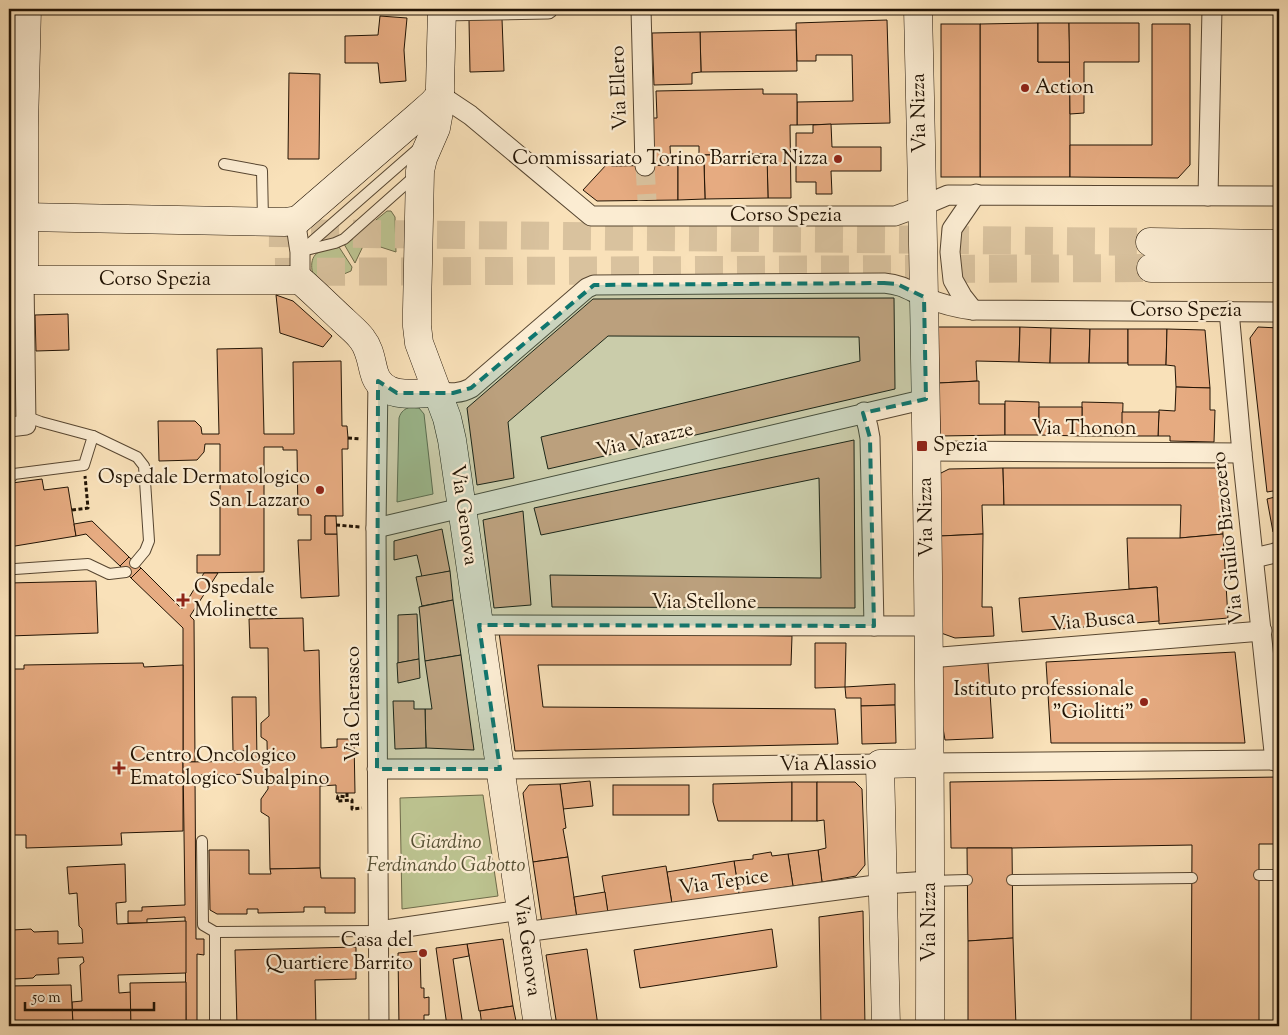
<svg xmlns="http://www.w3.org/2000/svg" width="1288" height="1035" viewBox="0 0 1288 1035" font-family="'Sorts Mill Goudy',serif">
<style>
.green{fill:#bcc390;stroke:#6e6b4a}
.building{fill:#e6ab81;stroke:#211304}
.lines{fill:none;stroke-linecap:round;stroke-linejoin:round}
.street-tunnel{stroke:#d9c29e;stroke-width:19;stroke-dasharray:19 9;stroke-linecap:butt}
.secondary-tunnel{stroke:#d9c29e;stroke-width:28;stroke-dasharray:28 14;stroke-linecap:butt}
.lane-casing{stroke:#574631;stroke-width:12}
.street-casing{stroke:#574631;stroke-width:21}
.secondary-casing{stroke:#211304;stroke-width:29}
.path{stroke:#211304;stroke-width:3;stroke-dasharray:4 2.5;stroke-linecap:butt}
.lane{stroke:#fbecd2;stroke-width:10}
.street{stroke:#fbecd2;stroke-width:19}
.secondary{stroke:#fbecd2;stroke-width:28}
.marked{fill:#0f766e;fill-opacity:0.2;stroke:#0f766e;stroke-width:4;stroke-dasharray:10 6;stroke-linejoin:round}
.poi-dot{fill:#8f2418;stroke:#fbecd2;stroke-width:2}
.labels{text-anchor:middle;dominant-baseline:central;stroke-width:4.5;stroke-linejoin:round;paint-order:stroke}
.street-label{font-size:20px;fill:#211304;stroke:#fbecd2}
.poi-label{font-size:20px;fill:#211304;stroke:#fbecd2;text-anchor:start}
.park-label{font-size:20px;font-style:italic;fill:#575135;stroke:#fbecd2}
</style>
<rect width="100%" height="100%" fill="#f9e1b9"/>
<filter id="stains"><feTurbulence type="fractalNoise" baseFrequency=".004" numOctaves="4"/><feColorMatrix values="0 0 0 0 .2 0 0 0 0 .09 0 0 0 0 .02 0 0 0 .5 -.17"/></filter>
<radialGradient id="worn" r=".72"><stop offset=".6" stop-color="#630" stop-opacity="0"/><stop offset="1" stop-color="#630" stop-opacity=".3"/></radialGradient>
<g class="green">
<path d="M387,211h4l4,6 1,35 -31,-10 -10,21 -11,-19 6,-3z"/>
<path d="M339,247l13,20 -1,4 -33,14c-6,-8 -11,-27 1,-33 6,-3 14,-4 20,-5z"/>
<path d="M410,407l9,1 5,6 9,80 -36,8 2,-84c2,-7 6,-9 11,-11z"/>
<path d="M483,795l15,101 -96,13 -2,-111z"/>
</g>
<g class="building">
<path d="M380,16l27,2 -3,32 2,31 -26,2 -2,-20h-33v-27l33,-1z"/>
<path d="M502,19l2,52 -34,1 -1,-52z"/>
<path d="M887,20l3,103 -93,2v-23l56,-1 -1,-46h-36v6h-19l-1,-38z"/>
<path d="M1038,23v39h32v115h-90v-153z"/>
<path d="M1038,23h31l1,39h-32z"/>
<path d="M1069,23h70v39h-55v51l-14,1z"/>
<rect x="941" y="24" width="39" height="153"/>
<path d="M1152,24h38v141l-12,13 -108,-1v-32h82z"/>
<path d="M796,30l1,41 -96,1 -1,-40z"/>
<path d="M700,32l1,40 -9,1v11l-38,1 -2,-52z"/>
<path d="M289,73l31,1 -1,85h-31z"/>
<path d="M763,89v5h34v31h-7l1,73h-23l-1,-44 -63,1v9h-5v-18h-29l1,19 -22,1v-48h8l-1,-27z"/>
<path d="M831,124l1,23h49v24h-50l1,23h-16v-12h-20v-49h17v-8z"/>
<path d="M767,154l1,44 -63,1 -1,-44z"/>
<path d="M607,164l5,2 66,-1v35l-81,1 -14,-11z"/>
<path d="M704,164l1,35 -27,1v-35z"/>
<path d="M276,295l17,6 39,35 -9,11 -43,-14z"/>
<path d="M894,298l1,91 -347,80 -7,-32 319,-76 -1,-24 -251,-1 -100,86 6,56 -37,7 -10,-77 126,-109z"/>
<path d="M68,314l1,36 -33,1 -1,-36z"/>
<path d="M938,327h82l-1,35 -43,-1 1,20 -38,2z"/>
<path d="M1020,327l31,1 -1,35 -31,-1z"/>
<path d="M1258,327l21,1v162l-12,2 -17,-154z"/>
<path d="M1051,328l39,1 -1,34h-39z"/>
<path d="M1090,329h38v34h-39z"/>
<path d="M1128,329h39l-1,36h-38z"/>
<path d="M1167,329l38,1 5,58 -34,-1 -1,-21 -9,-1z"/>
<path d="M262,348l2,86h30l-1,-72 48,-1 1,65h5l1,12v11h-6l1,67h-18v18h12l2,62 -38,2 -3,-58h13v-25h-13l-1,-65h-14v-3h-19v125l-67,1v-18h23v-111h-15l-1,8 -7,8 -38,1 -1,-40h37l6,6 1,7h17l-2,-85z"/>
<path d="M979,381v23h26v31l-65,1 -1,-53z"/>
<path d="M1176,387l34,1v22h5l-1,32 -44,-1v-5h-12l1,-26 16,1z"/>
<path d="M1005,401l34,1v33h-34z"/>
<path d="M1082,402l41,1 -1,33h-40z"/>
<path d="M1039,407h43v29l-43,-1z"/>
<path d="M1122,412h37l-1,24h-36z"/>
<path d="M854,440l1,168 -303,-1 -2,-32 271,3 -2,-100 -278,57 -7,-27z"/>
<path d="M1003,468l1,37h-22l1,29 -43,2 -1,-62 10,-5z"/>
<path d="M1003,468h216l4,66 -43,4 1,-33h-177z"/>
<path d="M42,479l2,11 24,-3 8,49 -67,11v-53l5,-1 -2,-10z"/>
<path d="M1279,496v35l-6,1 -6,-33z"/>
<path d="M523,511l8,94 -37,3 -11,-88z"/>
<path d="M325,516h11l1,18h-12z"/>
<path d="M92,521l37,36 -9,9 -34,-32 -10,2 -2,-12z"/>
<path d="M442,529l8,42 -28,6 -5,-22 -23,5v-19z"/>
<path d="M983,534l-1,73h10l2,29 -39,2 -14,-5 -1,-97z"/>
<path d="M1223,534l5,84 -69,6 -2,-37 -28,2 -2,-51h53z"/>
<path d="M129,557l12,11 -10,10 -11,-12z"/>
<path d="M141,568l41,41 22,-36h14l-28,43 4,4 1,142h-12v-134l-52,-50z"/>
<path d="M450,571l3,29 -31,6 -6,-29z"/>
<path d="M96,581l2,52 -89,3v-53z"/>
<path d="M1157,587l2,34 -137,11 -3,-34z"/>
<path d="M453,600l8,55 -36,6 -6,-54z"/>
<path d="M417,614l2,45 -21,4v-48z"/>
<path d="M303,618l1,33 15,-1 2,98 16,-1v-8h17l1,54h-19v-8l-16,1v82l-50,1 -1,-52 -8,-5v-13l7,-10 -1,-48 -6,-4v-14l8,-7 -1,-68h-18l-1,-29z"/>
<path d="M499,632l293,4 -1,29h-253l5,42 292,2 3,35 -323,7z"/>
<path d="M815,643h31l-1,44 -30,1z"/>
<path d="M1235,652l10,91h-194l-5,-81z"/>
<path d="M461,655l13,95 -48,-2 -1,-39h7l-7,-48z"/>
<path d="M419,659l1,19 -22,5 -1,-20z"/>
<path d="M143,663l1,4 39,-2v166l-62,2 1,12 -96,3v-13h-17v-166h15v-4z"/>
<path d="M988,663l5,75 -48,2 -3,-18 -2,-56z"/>
<path d="M895,684v21l-34,1v-8h-15l-1,-11z"/>
<path d="M232,697h24l1,64h-10v-10h-14z"/>
<path d="M393,701h21v8h11l1,39 -31,1z"/>
<path d="M895,705l1,38 -34,1 -1,-38z"/>
<path d="M267,761l1,13 -73,1 1,164h8v16l-7,-1v72h-11l-1,-109 -38,2v4h-19v-12h14v-4l43,-2 -2,-143z"/>
<path d="M1279,777v67h-20v182h-68l1,-181 -180,3h-61l-1,-66z"/>
<path d="M590,781l3,25 -30,3 -3,-25z"/>
<path d="M792,782v39h-74l-5,-19v-18z"/>
<rect x="792" y="782" width="25" height="39"/>
<path d="M817,782h38l7,7 3,76 -9,11 -34,6 -4,-32 8,-2 -2,-28 -7,1z"/>
<path d="M560,784l6,44 -3,1 5,28 -35,5 -10,-69 6,-8z"/>
<rect x="613" y="785" width="76" height="30"/>
<path d="M967,848h45l1,90 -45,3z"/>
<path d="M209,850h40v24h22l-1,-5 50,-1 1,10h34v35h-30v-6h-21v5l-46,1v-4h-11v5h-30l-7,-4z"/>
<path d="M818,850l4,32 -29,4 -5,-32z"/>
<path d="M771,852l1,4 16,-2 5,32 -54,8 -5,-33 19,-2v-4z"/>
<path d="M568,857l9,61 -35,5 -9,-61z"/>
<path d="M734,861l5,33 -67,10 -5,-32z"/>
<path d="M125,864l1,38 -10,1 1,21 69,-3v52l-68,2 1,18 12,-1v34h-58l-1,-24 10,-1 -2,-36 4,-3 -1,-5 -25,1 1,16 -23,1 -3,3 -19,1 -1,-14 -4,-4v-14l3,-5v-12l19,-1 3,3 24,-1v13l25,-1 -1,-14 -3,-3 -2,-33 -8,1 -2,-27z"/>
<path d="M666,866l6,38 -64,9 -6,-37z"/>
<path d="M605,892l3,21 -31,5 -3,-21z"/>
<path d="M863,911l2,115h-44l-2,-109z"/>
<path d="M772,929l5,38 -137,21 -6,-38z"/>
<path d="M1013,938l3,88h-48v-85z"/>
<path d="M503,939l10,67 -34,5 -12,-67z"/>
<path d="M467,944l2,12 -16,3 10,67h-16l-11,-78z"/>
<path d="M356,947v32l-41,1 1,46h-79l-2,-76z"/>
<path d="M587,949l11,77h-41l-11,-71z"/>
<path d="M420,951l1,37h3v10l5,-1v18h-5v9h-3v2h-22l-1,-73z"/>
<path d="M186,982v44h-55l-1,-43z"/>
<path d="M71,985l2,41h-64v-40z"/>
<path d="M513,1006l4,20h-35l-2,-15z"/>
</g>
<g class="lines">
<path class="street-tunnel" d="M645,166l2,34"/>
<g class="secondary-tunnel">
<path d="M269,233l881,9"/>
<path d="M275,272l876,-4"/>
</g>
<g class="lane-casing">
<g id="lane">
<path d="M9,26l6,-6 11,-2"/>
<path d="M224,164l38,7 1,49"/>
<path d="M302,251l33,-8 9,-4 72,-64"/>
<path d="M300,252l120,-105"/>
<path d="M93,436l44,21 7,9 5,75 -4,10 -10,12"/>
<path d="M9,479l5,-5 70,-9 9,-29 -52,-14 -16,-6"/>
<path d="M15,569l73,-5 21,10 17,-2"/>
<path d="M202,841l1,84 12,7 164,-1"/>
<path d="M1259,875h20"/>
<path d="M1012,880l180,-2"/>
<path d="M931,881l36,-1"/>
<path d="M215,932v94"/>
</g>
</g>
<g class="street-casing">
<g id="street">
<path d="M641,9l4,157"/>
<path d="M442,11l106,-2"/>
<path d="M440,95l30,20 121,101h304l27,-10 26,-11 331,1"/>
<path d="M1208,196l4,-187"/>
<path d="M298,220l-1,12 3,20v28"/>
<path d="M9,280h15l2,145 -17,2"/>
<path d="M973,310l-11,-14 -9,-16 -3,-28 2,-23 24,-35"/>
<path d="M1229,311l13,142 33,308"/>
<path d="M378,381l-2,147 3,498"/>
<path d="M438,392c12,1 22,2 33,-4l116,-100 7,-3 290,-2c19,2 24,7 40,14 17,7 31,11 49,13l306,2"/>
<path d="M864,412l4,15 2,11 4,188"/>
<path d="M926,451l316,2"/>
<path d="M376,528l550,-129"/>
<path d="M1254,558l25,-6"/>
<path d="M479,625l450,1"/>
<path d="M929,658l333,-27"/>
<path d="M930,763l349,-3"/>
<path d="M377,769h123l380,-5"/>
<path d="M379,931l142,-21"/>
<path d="M524,932l359,-48 47,-3"/>
</g>
</g>
<g class="secondary-casing">
<g id="secondary">
<path d="M27,9l-3,117v154h276c15,13 29,27 43,40 6,6 14,12 19,19 8,10 9,22 12,33 7,28 42,22 64,20"/>
<path d="M442,9l-2,77v20l-4,22 -13,30 -3,13 -3,139v16l2,17 28,75 5,22 86,586"/>
<path d="M918,9c8,339 13,678 12,1017"/>
<path d="M23,217l262,5 13,-2 118,-102 17,-15 7,-8"/>
<path d="M1150,242l129,2"/>
<path d="M1151,268h128"/>
<path d="M886,1026l-6,-262 50,-1"/>
</g>
</g>
<g class="path">
<path d="M348,438l13,1"/>
<path d="M72,510l16,-2 -3,-32"/>
<path d="M336,525l24,2"/>
<path d="M347,793v4l-9,-1 -1,5 15,-1v9l10,-1"/>
</g>
<use href="#lane" class="lane"/>
<use href="#street" class="street"/>
<use href="#secondary" class="secondary"/>
</g>
<path class="marked" d="M884,283l13,1 27,13 2,102 -63,14 7,25 4,188 -395,-1 21,144h-123l1,-388 19,12h56l18,-5 123,-103z"/>
<g class="poi-dot">
<circle cx="1025" cy="88" r="5"/>
<circle cx="838" cy="159" r="5"/>
<rect x="916" y="440" width="12" height="12" rx="2.5"/>
<circle cx="320" cy="490" r="5"/>
<path d="M180.5 592.5h5v5h5v5h-5v5h-5v-5h-5v-5h5z"/>
<circle cx="1144" cy="702" r="5"/>
<path d="M116.5 760.5h5v5h5v5h-5v5h-5v-5h-5v-5h5z"/>
<circle cx="423" cy="953" r="5"/>
</g>
<g class="labels">
<g class="street-label">
<text transform="translate(620 88) rotate(-92)">Via Ellero</text>
<text transform="translate(920 113) rotate(-91)">Via Nizza</text>
<text x="786" y="216">Corso Spezia</text>
<text x="155" y="280">Corso Spezia</text>
<text x="1186" y="311">Corso Spezia</text>
<text x="1084" y="429">Via Thonon</text>
<text transform="translate(645 441) rotate(-13)">Via Varazze</text>
<text transform="translate(463 515) rotate(82)">Via Genova</text>
<text transform="translate(927 517) rotate(-91)">Via Nizza</text>
<text transform="translate(1229 538) rotate(-96)">Via Giulio Bizzozero</text>
<text x="704" y="603">Via Stellone</text>
<text transform="translate(1093 622) rotate(-5)">Via Busca</text>
<text transform="translate(354 704) rotate(-90)">Via Cherasco</text>
<text transform="translate(828 765) rotate(-1)">Via Alassio</text>
<text transform="translate(724 883) rotate(-8)">Via Tepice</text>
<text transform="translate(930 922) rotate(-90)">Via Nizza</text>
<text transform="translate(526 946) rotate(82)">Via Genova</text>
</g>
<g class="poi-label">
<text x="1035" y="88">Action</text>
<text x="828" y="159" text-anchor="end">Commissariato Torino Barriera Nizza</text>
<text x="933" y="446">Spezia</text>
<text x="310" y="478" text-anchor="end">Ospedale Dermatologico<tspan x="310" dy="23">San Lazzaro</tspan></text>
<text x="194" y="588">Ospedale<tspan x="194" dy="23">Molinette</tspan></text>
<text x="1134" y="690" text-anchor="end">Istituto professionale<tspan x="1134" dy="23">"Giolitti"</tspan></text>
<text x="130" y="756">Centro Oncologico<tspan x="130" dy="23">Ematologico Subalpino</tspan></text>
<text x="413" y="941" text-anchor="end">Casa del<tspan x="413" dy="23">Quartiere Barrito</tspan></text>
</g>
<g class="park-label">
<text x="446" y="843">Giardino<tspan x="446" dy="23">Ferdinando Gabotto</tspan></text>
</g>
</g>
<rect width="1288" height="1035" fill="none" stroke="#f9e1b9" stroke-width="30"/>
<rect x="10" y="10" width="1268" height="1015" fill="none" stroke="#211304" stroke-width="2.5"/>
<rect x="15" y="15" width="1258" height="1005" fill="none" stroke="#211304"/>
<path d="M25 1002v8h129v-8" fill="none" stroke="#211304" stroke-width="2.5"/>
<text x="32" y="1002" font-size="15" fill="#211304" stroke="#fbecd2" stroke-width="4" paint-order="stroke">50 m</text>
<rect width="100%" height="100%" filter="url(#stains)"/>
<rect width="100%" height="100%" fill="url(#worn)"/>
</svg>
